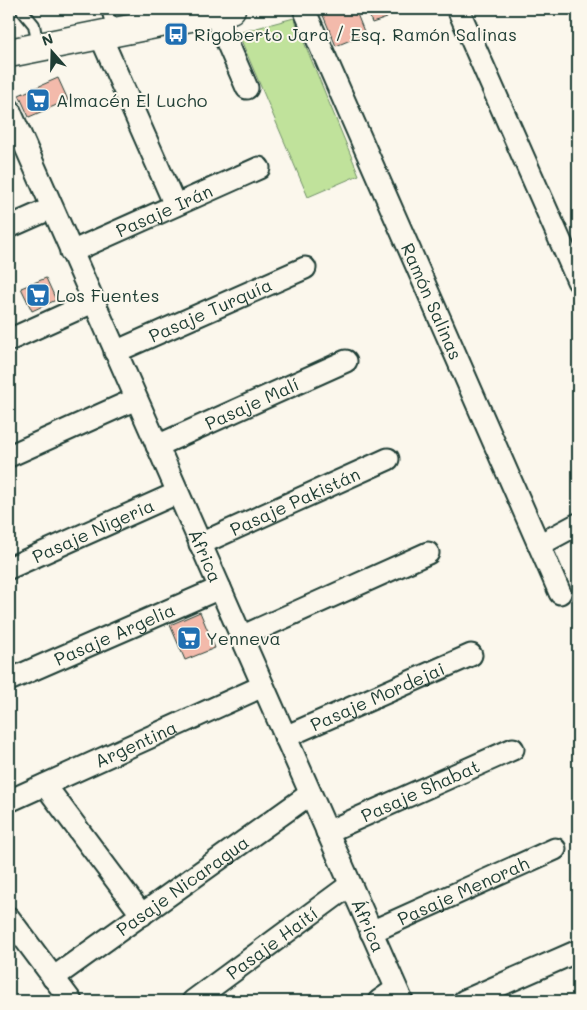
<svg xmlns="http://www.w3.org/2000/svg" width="587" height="1010" viewBox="0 0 587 1010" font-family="Mali,sans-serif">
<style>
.green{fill:#c0e29b;stroke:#709068}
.building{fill:#f3baab;stroke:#1f3d34}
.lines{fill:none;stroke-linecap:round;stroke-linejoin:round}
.lane-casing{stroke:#1f3d34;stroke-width:14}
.street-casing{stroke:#1f3d34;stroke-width:25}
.secondary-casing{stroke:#1f3d34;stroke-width:31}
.lane{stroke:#fbf7ec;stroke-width:10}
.street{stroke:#fbf7ec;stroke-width:21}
.secondary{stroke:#fbf7ec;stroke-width:28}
.labels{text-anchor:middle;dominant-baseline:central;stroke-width:4;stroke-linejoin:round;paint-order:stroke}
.poi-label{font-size:18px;fill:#1f3d34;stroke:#fbf7ec;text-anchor:start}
.street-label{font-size:18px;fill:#1f3d34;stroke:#fbf7ec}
</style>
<rect width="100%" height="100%" fill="#fbf7ec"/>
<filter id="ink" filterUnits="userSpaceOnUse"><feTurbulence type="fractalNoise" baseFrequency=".02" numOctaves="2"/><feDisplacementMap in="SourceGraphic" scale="10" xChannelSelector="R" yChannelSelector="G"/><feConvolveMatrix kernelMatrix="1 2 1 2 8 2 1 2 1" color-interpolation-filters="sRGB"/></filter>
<g filter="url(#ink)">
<path class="green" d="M294,18l65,157 -51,22 -70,-164z"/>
<g class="building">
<path d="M333,9h22l10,25 -29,12 -14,-33z"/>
<path d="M367,9h16l4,9 -15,5z"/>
<path d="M58,78l10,22 -39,17 -10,-22z"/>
<path d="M46,278l10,22 -24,11 -11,-23z"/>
<path d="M200,612l15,36 -30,12 -15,-35z"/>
</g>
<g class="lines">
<g class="lane-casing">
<g id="lane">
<path d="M21,9l13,16 4,21"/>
<path d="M105,9l3,4 5,18"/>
<path d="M141,9l6,16"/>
</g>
</g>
<g class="street-casing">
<g id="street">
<path id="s1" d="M304,9l256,584"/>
<path d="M458,9l120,272"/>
<path d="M214,12l33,76"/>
<path d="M100,35l75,170"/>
<path id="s2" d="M9,109l393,892"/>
<path d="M9,227l43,-19"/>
<path id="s3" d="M71,252l188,-84"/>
<path d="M9,340l84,-38"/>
<path id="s4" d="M115,352l190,-84"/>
<path id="s5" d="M157,446l189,-85"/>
<path d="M9,456l127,-57"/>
<path id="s6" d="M200,544l188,-85"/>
<path d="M539,545l39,-21"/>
<path id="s7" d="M9,568l168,-75"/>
<path d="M241,637l187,-84"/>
<path id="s8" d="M9,680l211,-92"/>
<path id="s9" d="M285,737l186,-82"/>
<path d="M45,785l97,130"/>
<path id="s10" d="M9,801l254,-115"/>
<path id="s11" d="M327,832l186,-83"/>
<path d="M9,918l62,83"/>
<path id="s12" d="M371,932l184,-83"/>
<path id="s13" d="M53,978l257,-184"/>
<path id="s14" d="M193,1001l157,-116"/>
<path d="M379,1001l17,-12"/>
<path d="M464,1001l114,-50"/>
</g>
</g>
<g class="secondary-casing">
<path id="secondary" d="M9,53l222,-44"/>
</g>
<use href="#lane" class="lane"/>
<use href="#street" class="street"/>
<use href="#secondary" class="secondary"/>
</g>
</g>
<defs>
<g id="bus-square" transform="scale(1.25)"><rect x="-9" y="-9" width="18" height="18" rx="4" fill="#1f6fb2" stroke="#fbf7ec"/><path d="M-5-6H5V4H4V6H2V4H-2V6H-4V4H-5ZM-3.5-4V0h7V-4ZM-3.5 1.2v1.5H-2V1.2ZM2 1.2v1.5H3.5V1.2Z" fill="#fff"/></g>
<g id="supermarket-square" transform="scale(1.25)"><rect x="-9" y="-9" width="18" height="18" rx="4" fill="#1f6fb2" stroke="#fbf7ec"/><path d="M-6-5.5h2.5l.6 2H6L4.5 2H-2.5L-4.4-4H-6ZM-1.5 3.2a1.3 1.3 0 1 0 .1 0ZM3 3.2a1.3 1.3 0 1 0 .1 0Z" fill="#fff"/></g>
</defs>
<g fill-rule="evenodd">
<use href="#bus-square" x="176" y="34"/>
<use href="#supermarket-square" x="38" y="100"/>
<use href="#supermarket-square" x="38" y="295"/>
<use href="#supermarket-square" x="189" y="638"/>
</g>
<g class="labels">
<g class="poi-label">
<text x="194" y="34">Rigoberto Jara / Esq. Ramón Salinas</text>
<text x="56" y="100">Almacén El Lucho</text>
<text x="56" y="295">Los Fuentes</text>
<text x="206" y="638">Yenneva</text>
</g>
<g class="street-label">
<text stroke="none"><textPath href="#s3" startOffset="102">Pasaje Irán</textPath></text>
<text stroke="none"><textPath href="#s1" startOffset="319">Ramón Salinas</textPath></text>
<text stroke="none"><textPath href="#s4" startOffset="104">Pasaje Turquía</textPath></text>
<text stroke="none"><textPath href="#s5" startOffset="104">Pasaje Malí</textPath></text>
<text stroke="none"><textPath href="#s6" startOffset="104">Pasaje Pakistán</textPath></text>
<text stroke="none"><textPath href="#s7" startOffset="92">Pasaje Nigeria</textPath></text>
<text stroke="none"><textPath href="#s2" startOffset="488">África</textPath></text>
<text stroke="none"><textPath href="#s8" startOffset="115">Pasaje Argelia</textPath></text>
<text stroke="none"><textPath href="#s9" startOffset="101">Pasaje Mordejai</textPath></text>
<text stroke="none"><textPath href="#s10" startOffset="139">Argentina</textPath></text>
<text stroke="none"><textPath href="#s11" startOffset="102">Pasaje Shabat</textPath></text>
<text stroke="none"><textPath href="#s13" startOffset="159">Pasaje Nicaragua</textPath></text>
<text stroke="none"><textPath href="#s12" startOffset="101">Pasaje Menorah</textPath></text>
<text stroke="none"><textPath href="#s2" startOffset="892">África</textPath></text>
<text stroke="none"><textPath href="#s14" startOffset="98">Pasaje Haití</textPath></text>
</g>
</g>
<rect width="587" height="1010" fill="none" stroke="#fbf7ec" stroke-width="30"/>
<rect x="15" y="15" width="557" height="980" fill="none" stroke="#1f3d34" stroke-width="2" filter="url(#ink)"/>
<g transform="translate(52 52) rotate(340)" stroke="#fbf7ec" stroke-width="4" paint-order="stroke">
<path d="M0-4L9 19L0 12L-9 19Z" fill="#1f3d34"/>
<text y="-8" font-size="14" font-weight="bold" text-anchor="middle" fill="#1f3d34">N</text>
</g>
</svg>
